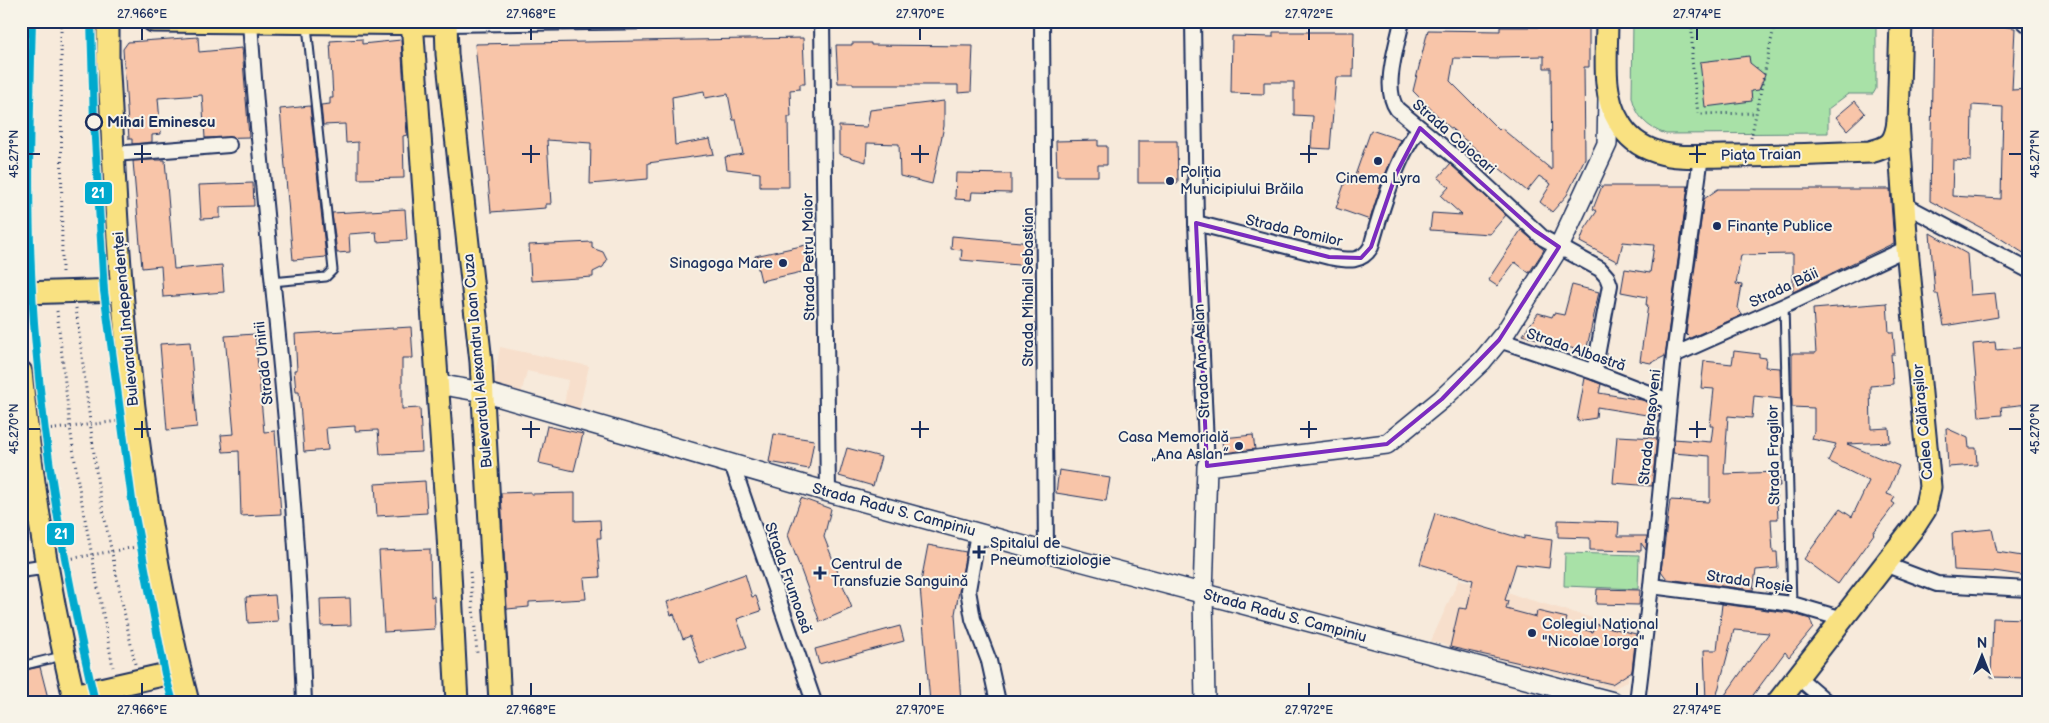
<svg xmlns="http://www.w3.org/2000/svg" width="2049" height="723" viewBox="0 0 2049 723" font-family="'Balsamiq Sans',sans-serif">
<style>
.built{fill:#f7dfcc}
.green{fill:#a8e1a7;stroke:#628882}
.building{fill:#f8c5a9;stroke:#1b2f5e;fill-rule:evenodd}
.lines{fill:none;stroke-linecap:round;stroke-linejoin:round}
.lane-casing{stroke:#1b2f5e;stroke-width:11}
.street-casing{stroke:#1b2f5e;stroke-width:18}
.secondary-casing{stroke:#1b2f5e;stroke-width:22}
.primary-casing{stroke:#1b2f5e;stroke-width:25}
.path{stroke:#1b2f5e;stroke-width:3;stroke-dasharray:1 4;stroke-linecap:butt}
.lane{stroke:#f7f3e8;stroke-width:7}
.street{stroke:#f7f3e8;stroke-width:14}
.secondary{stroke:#f7f3e8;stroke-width:19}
.primary{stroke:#f9e181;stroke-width:21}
.tram-1-casing{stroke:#f7f3e8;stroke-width:11}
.tram-1{stroke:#00a9ce;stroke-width:8}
.marked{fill:none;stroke:#7b2cbf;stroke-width:4;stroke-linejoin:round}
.ticks{fill:none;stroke:#1b2f5e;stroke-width:2}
.stop-dot{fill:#f7f3e8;stroke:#1b2f5e;stroke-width:2.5}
.poi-dot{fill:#1b2f5e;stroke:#f7f3e8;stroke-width:2}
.labels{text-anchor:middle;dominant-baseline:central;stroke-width:4;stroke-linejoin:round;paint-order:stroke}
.stop-label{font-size:15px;font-weight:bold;fill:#1b2f5e;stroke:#f7f3e8;text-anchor:start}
.street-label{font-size:15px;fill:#1b2f5e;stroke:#f7f3e8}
.poi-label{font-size:15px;fill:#1b2f5e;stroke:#f7f3e8;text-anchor:start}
.line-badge{stroke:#f7f3e8;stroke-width:2}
.badge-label{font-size:14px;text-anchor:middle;font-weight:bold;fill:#fff}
.neatline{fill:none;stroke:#1b2f5e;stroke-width:2}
.ticks-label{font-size:12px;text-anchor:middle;fill:#1b2f5e}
</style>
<rect width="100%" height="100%" fill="#f7eadb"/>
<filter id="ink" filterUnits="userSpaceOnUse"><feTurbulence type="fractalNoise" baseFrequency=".02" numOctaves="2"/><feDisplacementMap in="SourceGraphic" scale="10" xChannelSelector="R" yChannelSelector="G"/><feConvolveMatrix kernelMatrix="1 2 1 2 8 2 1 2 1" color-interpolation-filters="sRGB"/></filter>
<g filter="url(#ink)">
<g class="built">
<path d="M500,347l89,19 -10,44 -15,-4 4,-26 -41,-9 -6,23 -28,-8z"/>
<path d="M1459,579l168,49 4,11 -3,42 -15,8 -182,-48z"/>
</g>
<g class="green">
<path d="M1633,21h243v68l-3,5h-25l-20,15v24l-162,1c-19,-6 -30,-18 -34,-37z"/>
<path d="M1565,553l74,2 -1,34 -74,-3z"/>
</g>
<g class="building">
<path d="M1589,22v45h-5l1,91 -18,37 -15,17 -12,-10 11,-18 -12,-8 -12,15 -80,-66 -34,-34 15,-61 72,1v-4h43v-4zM1544,56v12h7l1,102 -51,-42 -2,2 -49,-49 4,-23 44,1v-2z"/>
<path d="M1933,23l54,1 28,4 -3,62 16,-1 -2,130h2v22h-3v13l-30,-19 -65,-34zM1972,105l31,2 -2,92 -49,-3 1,-36 18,1z"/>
<path d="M1273,32h81l-1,45h-17l-6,72 -19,-1 2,-32 -19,-1v-33h-30v12l-33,-1 1,-57 41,1z"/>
<path d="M198,37l1,15 43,-4 7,89 -44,1 -3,-43 -44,3 3,36 -9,1v7l-20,2v-5h-3l-6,-90 5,-7z"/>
<path d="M803,38l2,46h-5v5l-10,1 1,27h-3l1,70h-29v-14l-33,-4 -2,-12 18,-3 -7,-34h-3l-5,-26 -23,4 -1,-7 -32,6 3,48 35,-6 4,15 -66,9v16l-58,5 1,-41 -44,-3 4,64h-5v4l-55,4 -16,-168z"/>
<path d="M362,39v5l39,-4 6,95 -4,1 1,42 -46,1v-37l-12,1 -1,-19 -22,1 -2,-20 9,-1v-6h3l-3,-57z"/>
<path d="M852,43h19v2l102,1 -2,46 -13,1v-8h-105v-2h-15l-2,-38h16z"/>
<path d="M1749,56l1,7 15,12 -6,15 -8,1 1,10 -47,6 -5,-45z"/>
<path d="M944,101v25l-12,58 -32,-8 -1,-32 -32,-1 -1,19 -27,-8v-28l28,1 3,-17z"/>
<path d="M1855,101l10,12 -18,17 -11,-13z"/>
<path d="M310,106l16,151 -33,3 -13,-151z"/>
<path d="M1371,130l30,10 -19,41 -12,39 -34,-12 9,-26 7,2z"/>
<path d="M1098,140v6h9v19h-9v11h-41l-1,-35z"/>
<path d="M1138,141h39l1,42h-40z"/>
<path d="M153,160h12l9,109 48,-4 2,27 -61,5 -2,-31 -19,2 -9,-107z"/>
<path d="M1450,164l56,51 -16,19 -60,-4 2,-17 30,2 -21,-19 8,-9 -11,-9z"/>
<path d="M956,173l55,1v19l-39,-1 -1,8 -16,-1z"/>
<path d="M253,183l1,23 -34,1v11l-19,1 -2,-34z"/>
<path d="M1602,186h86l-23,170 -14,7 -11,-2 8,-56h-2l1,-8 -26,-5 4,-23 25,4 4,-28 -31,-3 -5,20 -38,-20 5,-13 12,-18 -4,-2z"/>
<path d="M1718,189h172l4,54 -101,49v-38l-52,1 -5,29 6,1 -4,23 4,7 -52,23 -4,-4 18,-135z"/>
<path d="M405,209l2,31 -30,2 -1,-10 -27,2 1,18 -13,1 -5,-40z"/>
<path d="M1521,230l23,20 -15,23 -14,-11 -18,24 -9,-6z"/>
<path d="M1930,233l37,21 3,41 25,-2 3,24 -54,9 -6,-32h-3z"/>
<path d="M952,236l80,7 -2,23 -69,-6 1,-10 -11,-1z"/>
<path d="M592,242v6l11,4 4,8 -4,7 -10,5v5l-62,4 -2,-36z"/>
<path d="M806,245l5,25 -50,11 -6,-25z"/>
<path d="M1572,285l27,7 -13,60 -63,-17 15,-22 14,4 2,-4 10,2z"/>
<path d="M1887,303l2,29h4l2,22h-4l2,30 -23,2 1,43 18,-1 1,14 -43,2 52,22 -12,28 8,3 -3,5 3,2 -22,29 1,1 -36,50 -34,-25 36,-50 12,8 17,-36 -41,-20 8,-17 -24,-5 2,-7v-24l-22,-1v-54h24l-3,-44z"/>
<path d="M411,327l2,31h-11v51l18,-1 2,44 -42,2 -2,-24 -23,1v-5l-29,2 2,22 -24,2 -5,-60h-3l-2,-22h3l-2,-36z"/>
<path d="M255,334l9,98 11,-1 6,83 -40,2 -2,-65 -16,1 -2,-17 13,-1 -9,-98z"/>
<path d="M190,342l7,85 -30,3 -7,-86z"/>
<path d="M1995,342l1,8 32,-3v57l-27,3 1,8 -23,2 -6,-73z"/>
<path d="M1734,351l25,3v3l7,1 -1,9 15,1 1,31 -27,-3 -2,22 -24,-2 -4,58 55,-2 1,14h-4l2,33h-7l2,33h4l1,16 -22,2 -3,20 -86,-11 -6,-8 9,-71 39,2 1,-2v-44l-37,-3 1,-14 37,3 2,-16h-3l4,-37 -13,-1 3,-27 28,3z"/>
<path d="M1585,378l16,6 -2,9 43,7 18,7 -1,10 -62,-10 -1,11 -19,3z"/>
<path d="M547,426l36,8 -9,37 -35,-8z"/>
<path d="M1946,428l22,10 1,10h7l1,17 -29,2z"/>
<path d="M774,434l40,6 -5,29 -40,-7z"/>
<path d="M1253,435l2,14 -31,4 -1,-15z"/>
<path d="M1617,436l40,2 -5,48 -39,-3z"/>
<path d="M847,448l34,9 -8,29 -34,-10z"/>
<path d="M1059,470l51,8 -4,23 -50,-8z"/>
<path d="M425,481l2,32 -50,3 -2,-32z"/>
<path d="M531,492v2l44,-1v28l25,-1 1,18h-4l3,39 -16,1 2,21 -57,3v5l-22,2 -6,-116z"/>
<path d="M801,498l30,11 -7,28 28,71 -32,14 -32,-87z"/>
<path d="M1435,513l89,26v-3l28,4 -3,28 -33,-4 -11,36 3,1 -2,8 30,8 1,-6 30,7 -2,7 28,7 2,-8 41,10 -4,37 -20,13 -162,-37 9,-39 8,1 6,-29 -53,-16z"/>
<path d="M1558,520l61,2 -1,14h29l-1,14 -5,-7v8l-51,-1v-12l-32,-1z"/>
<path d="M1992,529l5,23 31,5v19l-34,-5v1l-40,-2 -2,-37z"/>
<path d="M928,545l38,7 -11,62 6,88h-31l-10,-115z"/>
<path d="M430,549l1,48 3,-1 1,33 -51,3 -5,-81z"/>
<path d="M745,574l7,23 4,-1 5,15 -24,8 10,28 -47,17 -10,-28 -7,3 -9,-25 -3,1 -4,-13z"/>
<path d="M1597,589l43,1 -1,15 -43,-1z"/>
<path d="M275,595l3,26 -30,2 -2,-26z"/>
<path d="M350,598l1,27 -30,1 -1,-27z"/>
<path d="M1722,604l68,9 20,6 3,9 -24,29 -4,-5 -37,50h-28l49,-69 -35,-3 -19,72h-9l-2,-52h13z"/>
<path d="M1993,618l35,1v59l-37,-1z"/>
<path d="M900,626l4,15 -85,23 -4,-15z"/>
<path d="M40,667l9,35h-28v-31z"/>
</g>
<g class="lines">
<g class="lane-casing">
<g id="lane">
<path d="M2018,21l10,9"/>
<path d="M272,282l54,-5 7,-7 -26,-244"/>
<path d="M1784,306l8,298"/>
<path d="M21,666l41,-10"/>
</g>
</g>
<g class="street-casing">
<g id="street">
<path d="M250,21c7,116 20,231 31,346 11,111 19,223 23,335"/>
<path d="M822,21l6,471"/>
<path d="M1042,21l4,531"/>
<path d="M1193,21l3,202 11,243"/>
<path d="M1402,21c-5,25 -20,67 -5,88l63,52 83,77 57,31 7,8 3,8 -16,87"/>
<path d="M446,24l211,-3"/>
<path d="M114,154l115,-9"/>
<path d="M1905,205l123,65"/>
<path d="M1196,223l133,34c17,3 32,7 42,-10 9,-33 27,-94 49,-119"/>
<path d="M1499,340l95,32 75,29"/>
<path d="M1674,355l110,-49 123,-58"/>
<path d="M732,464l82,238"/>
<path d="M978,533l-10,57 5,29 16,42 9,41"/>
<path d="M1884,564l53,20 91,5"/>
<path d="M21,570l27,-4"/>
<path d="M1651,586l141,18 51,15"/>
<path d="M1799,678l28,24"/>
<path d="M1637,702l14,-116 23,-231 27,-199"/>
</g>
</g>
<g class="secondary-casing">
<g id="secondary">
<path d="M437,384l46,8 345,100 218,60 567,150"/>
<path d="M1205,702l-2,-107 4,-129 180,-22 55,-45 40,-38 23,-28 54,-86 48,-103 1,-45"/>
</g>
</g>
<g class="primary-casing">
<g id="primary">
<path d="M108,21v36c5,78 7,157 14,234 12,140 31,275 66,411"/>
<path d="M153,21l293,3"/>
<path d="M412,21l36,514 9,167"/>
<path d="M446,21l1,33 34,308 19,340"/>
<path d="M1607,21c0,32 -6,73 12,101 8,15 22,25 38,30 21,7 46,4 68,4 48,0 97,-2 145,-4 20,-5 25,-9 28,-30l3,-101"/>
<path d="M21,293l101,-3"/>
<path d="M21,372c11,110 28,222 54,330"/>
<path d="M74,695l106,-24"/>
<path d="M1778,702l136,-175 11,-17 5,-23 -23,-239 -9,-126"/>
</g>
</g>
<g class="path">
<path d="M61,21l1,252"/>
<path d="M1636,21l98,3 149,-2"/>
<path d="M1692,23v37l6,54 58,-1"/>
<path d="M1751,138l24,-116"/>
<path d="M76,308l22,178 37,178"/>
<path d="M57,311l13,116 8,55 35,185"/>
<path d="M46,430l73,-9"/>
<path d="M63,560l73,-13"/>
<path d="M470,572l7,81"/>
</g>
<use href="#lane" class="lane"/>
<use href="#street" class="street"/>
<use href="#secondary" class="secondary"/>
<use href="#primary" class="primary"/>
<g class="tram-1-casing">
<g id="tram-1">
<path d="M32,21c-3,109 -6,217 4,326 10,120 32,238 59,355"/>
<path d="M91,21l3,101 10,169 28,209 33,174 8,28"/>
</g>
</g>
<use href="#tram-1" class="tram-1"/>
</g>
</g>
<path class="marked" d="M1420,128l114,102 25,17 -60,93 -57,59 -55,45 -180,22 -11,-243 133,34 32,1 10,-11 25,-73z"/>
<path class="ticks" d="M142,28v12M531,28v12M920,28v12M1309,28v12M1697,28v12M142,145v18M531,145v18M920,145v18M1309,145v18M1697,145v18M28,154h12M134,154h17M522,154h18M911,154h18M1300,154h17M1689,154h17M2009,154h13M142,421v17M531,421v17M920,421v17M1309,421v17M1697,421v17M28,429h12M134,429h17M522,429h18M911,429h18M1300,429h17M1689,429h17M2009,429h13M142,683v13M531,683v13M920,683v13M1309,683v13M1697,683v13"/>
<circle class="stop-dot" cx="94" cy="122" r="8"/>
<g class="poi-dot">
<circle cx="1378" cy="161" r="5"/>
<circle cx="1170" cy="181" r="5"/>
<circle cx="1717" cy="226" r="5"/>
<circle cx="783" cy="263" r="5"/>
<circle cx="1239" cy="446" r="5"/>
<path d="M976.5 544.5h5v5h5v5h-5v5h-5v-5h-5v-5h5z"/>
<path d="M817.5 565.5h5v5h5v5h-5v5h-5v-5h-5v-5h5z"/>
<circle cx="1532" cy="633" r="5"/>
</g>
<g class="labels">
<g class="stop-label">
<text x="107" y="122">Mihai Eminescu</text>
</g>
<g class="street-label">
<text transform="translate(1454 137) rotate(41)">Strada Cojocari</text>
<text transform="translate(1761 155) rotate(-1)">Piața Traian</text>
<text transform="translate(1294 231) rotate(13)">Strada Pomilor</text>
<text transform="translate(809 257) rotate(-91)">Strada Petru Maior</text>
<text transform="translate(1028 287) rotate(-90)">Strada Mihail Sebastian</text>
<text transform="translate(1784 288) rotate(-25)">Strada Băii</text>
<text transform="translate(126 319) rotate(-95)">Bulevardul Independenței</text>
<text transform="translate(1576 350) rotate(19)">Strada Albastră</text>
<text transform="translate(478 361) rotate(-95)">Bulevardul Alexandru Ioan Cuza</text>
<text transform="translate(1202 361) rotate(-93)">Strada Ana Aslan</text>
<text transform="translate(264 363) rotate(-96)">Strada Unirii</text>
<text transform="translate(1923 422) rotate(-95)">Calea Călărașilor</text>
<text transform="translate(1650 427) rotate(-84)">Strada Brașoveni</text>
<text transform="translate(1774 455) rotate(-91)">Strada Fragilor</text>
<text transform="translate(894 510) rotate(15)">Strada Radu S. Campiniu</text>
<text transform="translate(788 578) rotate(71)">Strada Frumoasă</text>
<text transform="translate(1750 582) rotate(8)">Strada Roșie</text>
<text transform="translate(1285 616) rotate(15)">Strada Radu S. Campiniu</text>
</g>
<g class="poi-label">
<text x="1180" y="172">Poliția<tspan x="1180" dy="17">Municipiului Brăila</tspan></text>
<text x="1378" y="178" text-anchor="middle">Cinema Lyra</text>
<text x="1727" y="226">Finanțe Publice</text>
<text x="773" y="263" text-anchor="end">Sinagoga Mare</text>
<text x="1229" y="437" text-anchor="end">Casa Memorială<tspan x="1229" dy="17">„Ana Aslan”</tspan></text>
<text x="990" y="543">Spitalul de<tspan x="990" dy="17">Pneumoftiziologie</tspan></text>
<text x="831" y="564">Centrul de<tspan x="831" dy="17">Transfuzie Sanguină</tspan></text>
<text x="1542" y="624">Colegiul Național<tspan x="1542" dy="17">"Nicolae Iorga"</tspan></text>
</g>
</g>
<g class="line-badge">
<rect x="84" y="181" width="29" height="24" rx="5" fill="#00a9ce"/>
<rect x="46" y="522" width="29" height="24" rx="5" fill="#00a9ce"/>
</g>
<g class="badge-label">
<text x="98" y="198">21</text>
<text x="61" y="539">21</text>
</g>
<rect width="2049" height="723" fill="none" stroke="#f7f3e8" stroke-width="55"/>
<g transform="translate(1982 656)" stroke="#f7f3e8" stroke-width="4" paint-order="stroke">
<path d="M0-4L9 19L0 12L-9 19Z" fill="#1b2f5e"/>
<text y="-8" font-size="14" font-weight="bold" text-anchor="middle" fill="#1b2f5e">N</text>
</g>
<rect x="28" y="28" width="1994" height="668" class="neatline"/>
<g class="ticks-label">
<text x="142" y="18">27.966°E</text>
<text x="531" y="18">27.968°E</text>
<text x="920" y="18">27.970°E</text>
<text x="1309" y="18">27.972°E</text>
<text x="1697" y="18">27.974°E</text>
<text transform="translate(14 154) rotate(-90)" y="4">45.271°N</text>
<text transform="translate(2035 154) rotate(-90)" y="4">45.271°N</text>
<text transform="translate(14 429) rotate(-90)" y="4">45.270°N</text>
<text transform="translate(2035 429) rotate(-90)" y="4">45.270°N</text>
<text x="142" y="714">27.966°E</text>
<text x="531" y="714">27.968°E</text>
<text x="920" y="714">27.970°E</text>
<text x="1309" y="714">27.972°E</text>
<text x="1697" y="714">27.974°E</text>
</g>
</svg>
